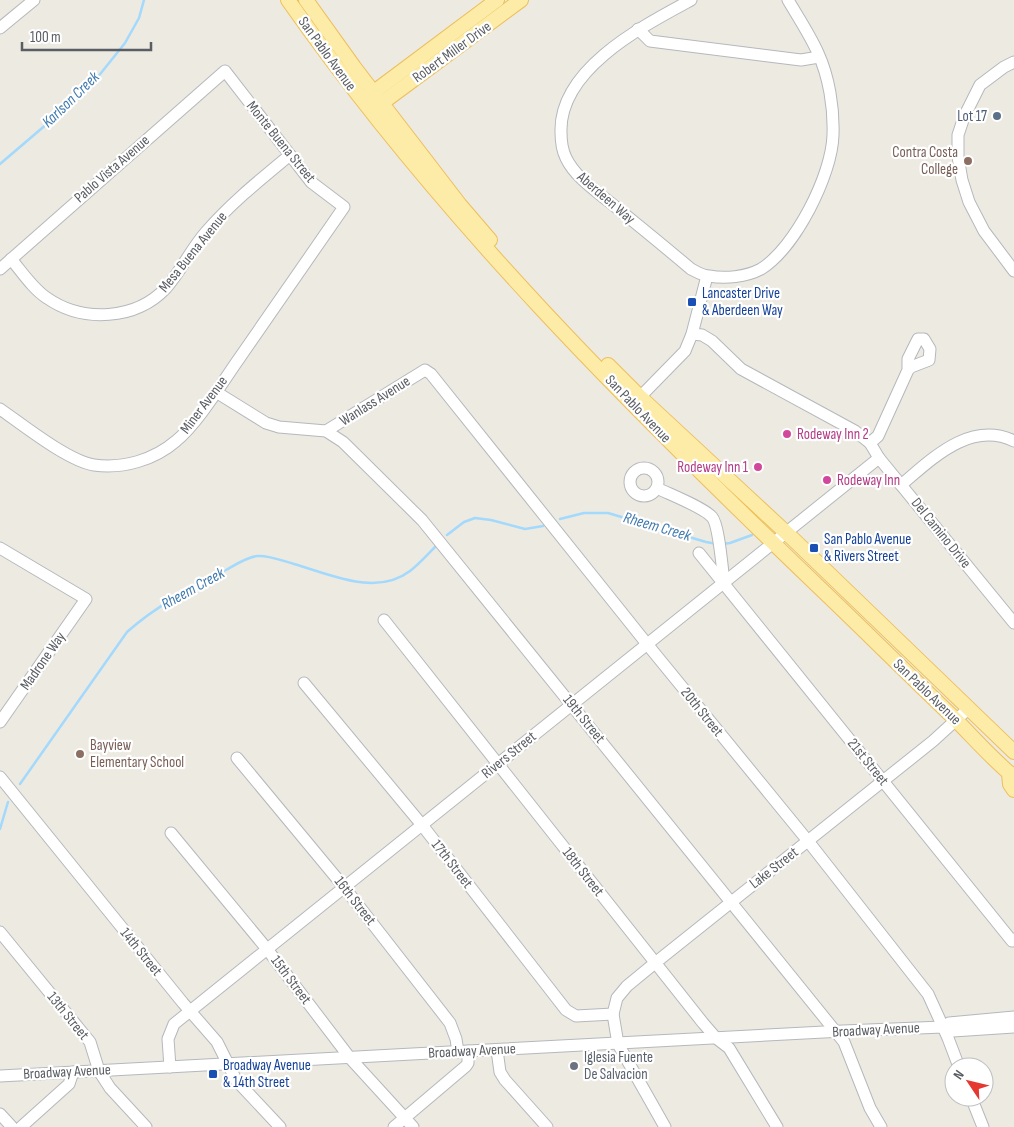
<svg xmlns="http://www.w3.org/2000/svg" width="1014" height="1127" viewBox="0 0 1014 1127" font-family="'Sofia Sans Condensed',sans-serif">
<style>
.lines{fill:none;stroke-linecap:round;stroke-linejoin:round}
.stream{stroke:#a3d9fc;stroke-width:2.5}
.minor-casing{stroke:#b5b8bc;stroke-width:13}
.major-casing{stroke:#edbf5b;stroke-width:16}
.minor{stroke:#fff;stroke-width:11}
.major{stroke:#fdeca7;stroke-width:14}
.service-dot{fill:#5c6f8a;stroke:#fff;stroke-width:2}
.education-dot{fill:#8d6e63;stroke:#fff;stroke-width:2}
.transit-dot{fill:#1a4fb4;stroke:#fff;stroke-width:2}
.hotel-dot{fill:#d1479c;stroke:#fff;stroke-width:2}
.worship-dot{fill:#6b7280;stroke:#fff;stroke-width:2}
.labels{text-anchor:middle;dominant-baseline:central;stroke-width:4.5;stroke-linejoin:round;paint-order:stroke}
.street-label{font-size:15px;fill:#5a5e63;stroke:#fff}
.service-label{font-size:15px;fill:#4e5e75;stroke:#fff;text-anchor:end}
.education-label{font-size:15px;fill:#785e54;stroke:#fff;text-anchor:end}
.transit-label{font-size:15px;fill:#164399;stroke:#fff;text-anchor:start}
.hotel-label{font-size:15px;fill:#b23c85;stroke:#fff;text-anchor:start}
.worship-label{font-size:15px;fill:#5b616d;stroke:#fff;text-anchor:start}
.water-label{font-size:16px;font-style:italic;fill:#417aae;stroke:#fff}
</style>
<rect width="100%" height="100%" fill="#edeae2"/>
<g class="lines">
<g class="stream">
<path d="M0,164l89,-76 36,-45 14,-25 5,-18"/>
<path d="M560,519l24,-6h24l98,29 11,2"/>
<path d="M447,535l17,-13 11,-4 16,2 34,9 18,-3"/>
<path d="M722,544l8,-1 22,-8"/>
<path d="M20,784l107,-152c29,-26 65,-45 99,-62 9,-5 21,-13 31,-14 12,-1 26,5 37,8 36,10 82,33 116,7 9,-7 17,-16 25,-24"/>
<path d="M0,829l8,-27"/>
</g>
<g class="minor-casing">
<g id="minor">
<path d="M691,0c-48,26 -132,69 -130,132 0,9 1,18 5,26 9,19 30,33 46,46 26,21 53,43 79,65 6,3 12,7 18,7 16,3 37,1 52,-7 34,-21 71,-94 72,-134 1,-27 -4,-58 -15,-82 -8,-18 -20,-36 -30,-53"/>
<path d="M0,28l34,-28"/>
<path d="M638,29l12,12 151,19 18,-3"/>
<path d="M1014,62l-10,5 -24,18 -16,32 -6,18v22l4,23 7,22 15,29 30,40"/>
<path d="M11,259c11,13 22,30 36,39 36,25 89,22 119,-10 15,-17 25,-39 40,-56 25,-29 55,-53 84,-77"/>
<path d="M0,269l225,-198 86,111 33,25c-36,52 -72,104 -108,156 -16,23 -39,61 -60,78 -22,19 -53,28 -82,24 -26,-4 -71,-40 -94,-56"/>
<path d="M692,334l10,1 10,6 29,28 114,62 15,12 9,15 135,165"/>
<path d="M216,392l50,31 13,4 47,4 17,11 79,78 422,522 26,66 11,19"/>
<path d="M640,397l45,-46 7,-17 15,-58"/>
<path d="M326,431l99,-61 6,4 216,270 161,197 120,153 20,44 11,29"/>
<path d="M870,443l8,-7 30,-66v-11l10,-20h6l6,10 -1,11 -18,7 -3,3"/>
<circle cx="644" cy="482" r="14"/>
<path d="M901,485c31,-26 69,-65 113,-44"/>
<path d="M657,488c12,6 46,19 55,29 7,8 10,51 12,64"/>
<path d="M0,548l86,51 -86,123"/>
<path d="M699,553l313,388 2,-2"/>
<path d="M384,620l319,403 13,15 13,10 48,79"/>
<path d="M304,683l118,142 144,185 10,6 37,-2"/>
<path d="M237,758l107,129 106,136 6,16 2,13"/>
<path d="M0,777l183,226 34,39 19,38 44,47"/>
<path d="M171,833l96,116 83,109 63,69"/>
<path d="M0,932l90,110 9,29 11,17 36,39"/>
<path d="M943,1027l6,-4 65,-6"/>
<path d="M497,1050l3,22 5,8 42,47"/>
<path d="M170,1067l-2,-28 6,-15 705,-566"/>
<path d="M0,1076l843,-45 100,-4 10,4 61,-4"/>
<path d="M971,1097l12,30"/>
<path d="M0,1114l12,13"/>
<path d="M21,1127l48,-43 4,-12"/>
<path d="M394,1127l72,-61 2,-3v-12"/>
<path d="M665,1127l-47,-83 -5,-30 4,-16 10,-12 28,-23 278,-222 35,-32"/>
</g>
</g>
<g class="major-casing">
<g id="major">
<path d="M288,0c153,218 342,406 534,590 44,42 87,85 131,127 20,20 39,42 61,60"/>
<path d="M306,0l48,67 106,138 30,35"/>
<path d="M370,99l4,-7 123,-92"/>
<path d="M374,105l8,-2 139,-103"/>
<path d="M608,365l32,32 153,142 221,213"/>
<path d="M1009,773l1,11 4,6"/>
</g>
</g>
<use href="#minor" class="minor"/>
<use href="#major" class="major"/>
</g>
<circle class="service-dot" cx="997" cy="116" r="5"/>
<g class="education-dot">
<circle cx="968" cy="161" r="5"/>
<circle cx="80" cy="754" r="5"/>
</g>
<g class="transit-dot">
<rect x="687" y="297" width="10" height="10" rx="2.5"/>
<rect x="809" y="543" width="10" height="10" rx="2.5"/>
<rect x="208" y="1069" width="10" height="10" rx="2.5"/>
</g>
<g class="hotel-dot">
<circle cx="787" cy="434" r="5"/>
<circle cx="758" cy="467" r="5"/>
<circle cx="827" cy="480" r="5"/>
</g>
<circle class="worship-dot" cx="574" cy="1066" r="5"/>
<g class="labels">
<g class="street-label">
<text transform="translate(452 52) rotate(-36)">Robert Miller Drive</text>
<text transform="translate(327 54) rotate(54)">San Pablo Avenue</text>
<text transform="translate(281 142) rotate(51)">Monte Buena Street</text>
<text transform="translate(112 169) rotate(-41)">Pablo Vista Avenue</text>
<text transform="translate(606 198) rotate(41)">Aberdeen Way</text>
<text transform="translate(193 252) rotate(-51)">Mesa Buena Avenue</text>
<text transform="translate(375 401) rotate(-32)">Wanlass Avenue</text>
<text transform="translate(204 405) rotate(-53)">Miner Avenue</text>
<text transform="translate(638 409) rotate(46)">San Pablo Avenue</text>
<text transform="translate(941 533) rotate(51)">Del Camino Drive</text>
<text transform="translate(43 661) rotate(-55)">Madrone Way</text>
<text transform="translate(927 692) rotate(44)">San Pablo Avenue</text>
<text transform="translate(702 712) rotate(51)">20th Street</text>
<text transform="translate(584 719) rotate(51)">19th Street</text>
<text transform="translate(509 755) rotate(-39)">Rivers Street</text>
<text transform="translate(868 762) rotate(51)">21st Street</text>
<text transform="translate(452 864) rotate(52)">17th Street</text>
<text transform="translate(774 868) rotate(-38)">Lake Street</text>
<text transform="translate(583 872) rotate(52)">18th Street</text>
<text transform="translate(355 901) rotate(52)">16th Street</text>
<text transform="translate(141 952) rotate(51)">14th Street</text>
<text transform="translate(291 980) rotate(53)">15th Street</text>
<text transform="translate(68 1016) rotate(51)">13th Street</text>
<text transform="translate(876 1030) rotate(-3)">Broadway Avenue</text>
<text transform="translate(472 1051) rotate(-3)">Broadway Avenue</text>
<text transform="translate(67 1072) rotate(-3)">Broadway Avenue</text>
</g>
<g class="service-label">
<text x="987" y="116">Lot 17</text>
</g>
<g class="education-label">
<text x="958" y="152">Contra Costa<tspan x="958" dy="17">College</tspan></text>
<text x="90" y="745" text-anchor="start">Bayview<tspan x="90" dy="17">Elementary School</tspan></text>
</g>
<g class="transit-label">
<text x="702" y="293">Lancaster Drive<tspan x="702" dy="17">&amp; Aberdeen Way</tspan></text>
<text x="824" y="539">San Pablo Avenue<tspan x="824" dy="17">&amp; Rivers Street</tspan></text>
<text x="223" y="1065">Broadway Avenue<tspan x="223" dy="17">&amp; 14th Street</tspan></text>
</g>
<g class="hotel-label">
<text x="797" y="434">Rodeway Inn 2</text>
<text x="748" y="467" text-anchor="end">Rodeway Inn 1</text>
<text x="837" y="480">Rodeway Inn</text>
</g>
<g class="worship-label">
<text x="584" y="1057">Iglesia Fuente<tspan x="584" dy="17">De Salvacion</tspan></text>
</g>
<g class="water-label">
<text transform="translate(71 100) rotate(-44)">Karlson Creek</text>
<text transform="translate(657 527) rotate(16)">Rheem Creek</text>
<text transform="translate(193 589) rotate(-29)">Rheem Creek</text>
</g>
</g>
<g transform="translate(969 1082) rotate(305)"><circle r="24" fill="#ffffff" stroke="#bdbfc1"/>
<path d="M0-4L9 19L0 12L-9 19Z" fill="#e43831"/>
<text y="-8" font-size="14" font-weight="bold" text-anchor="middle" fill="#5a5e63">N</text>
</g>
<path d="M22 42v8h129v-8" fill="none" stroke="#5a5e63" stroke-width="2.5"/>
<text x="30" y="42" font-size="15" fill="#5a5e63" stroke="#ffffff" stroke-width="4" paint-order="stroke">100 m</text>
</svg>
